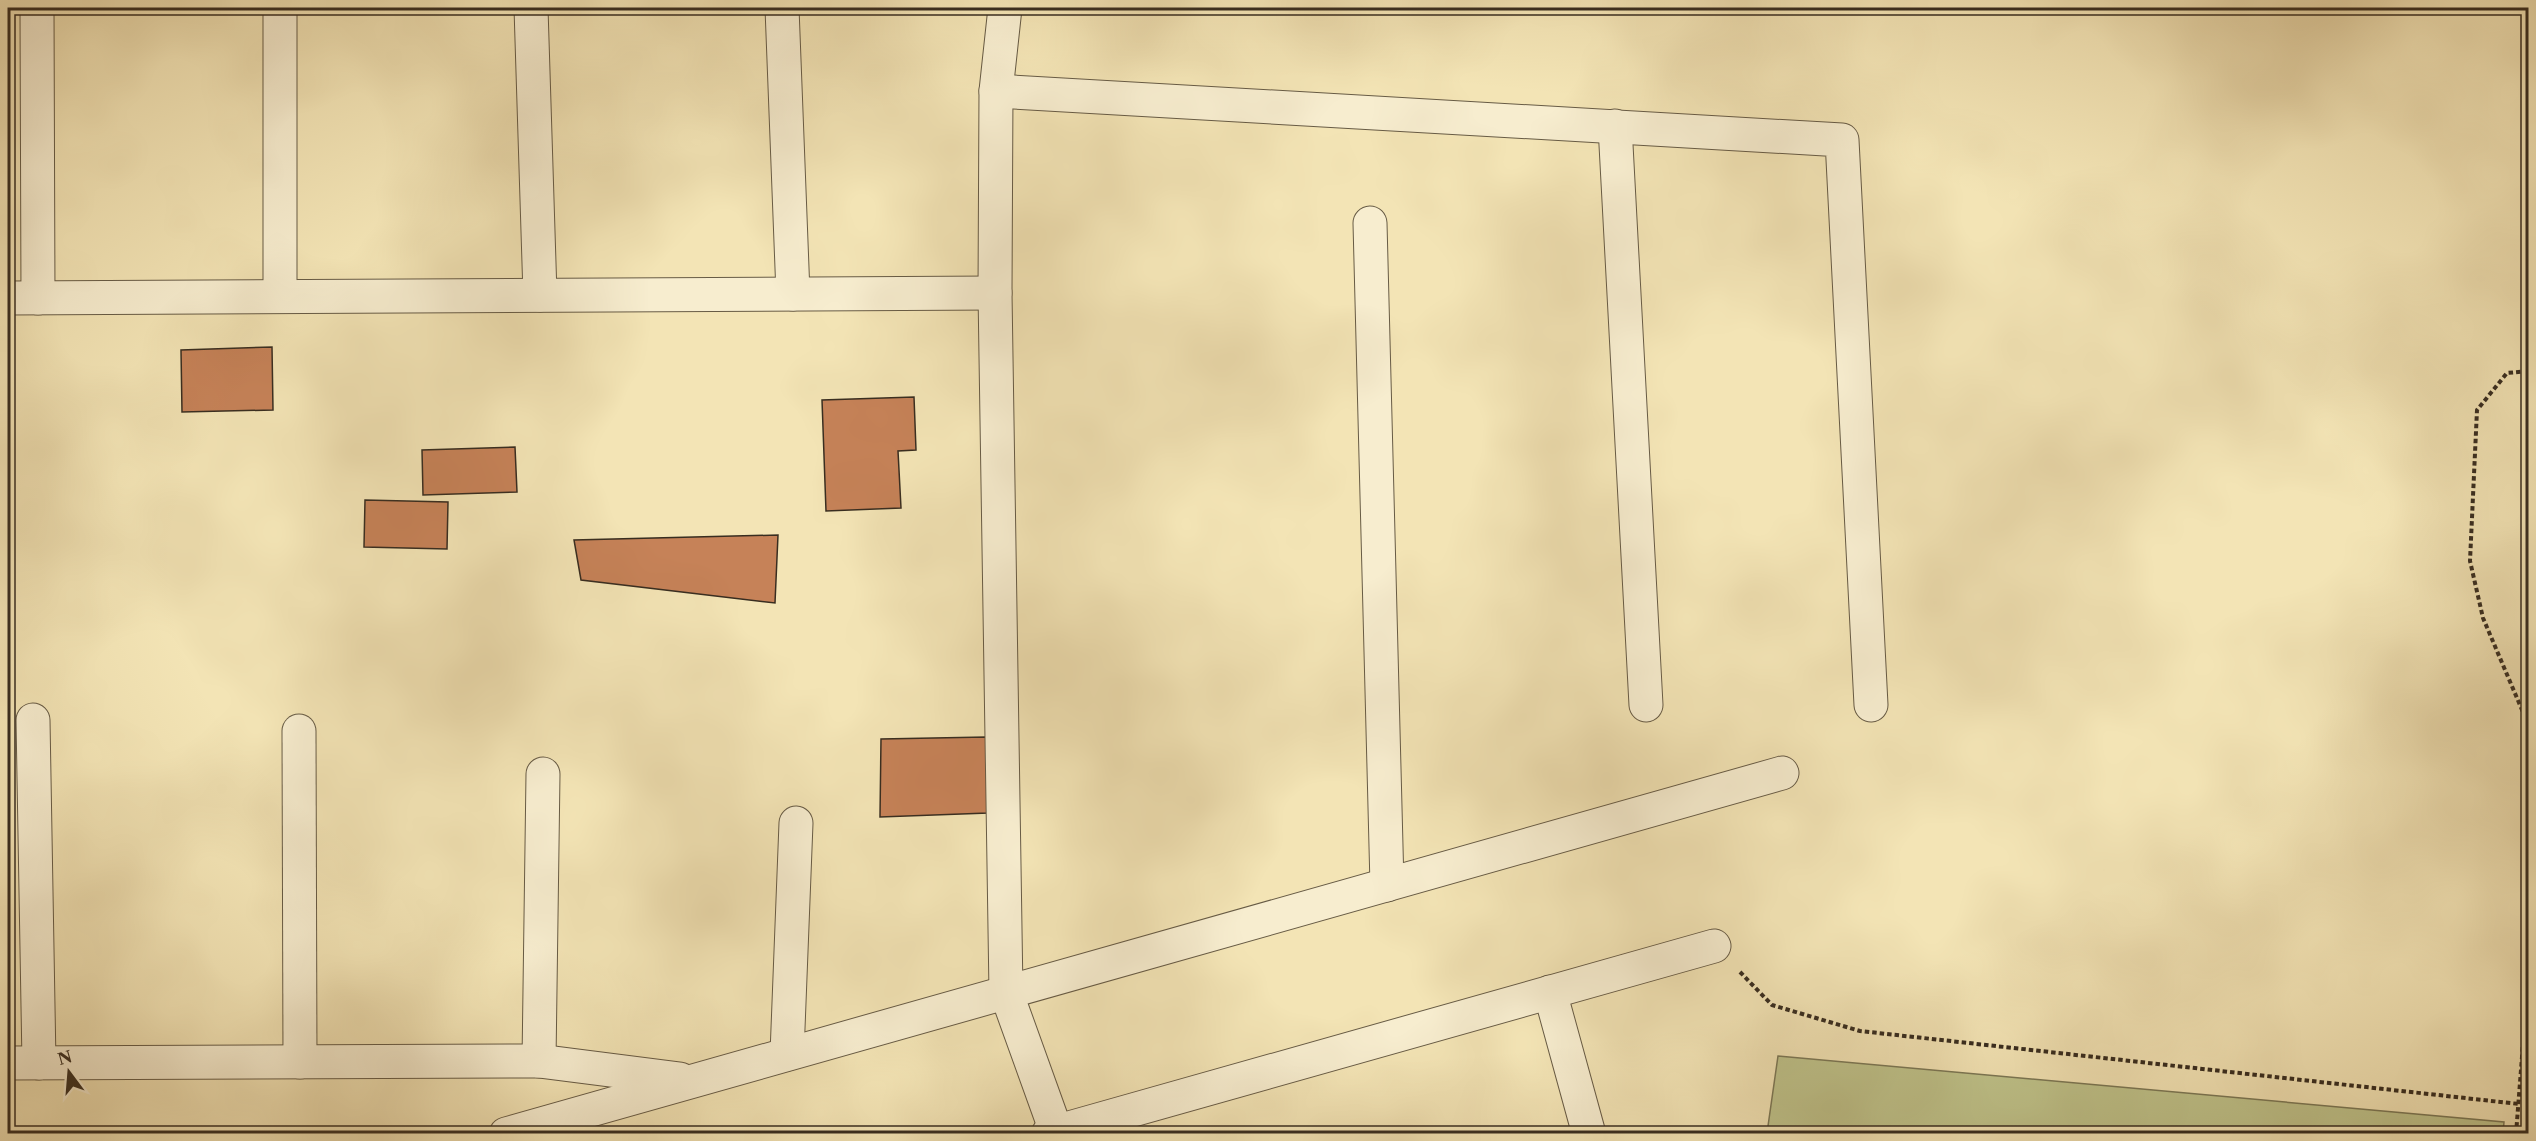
<svg xmlns="http://www.w3.org/2000/svg" width="2536" height="1141" viewBox="0 0 2536 1141" font-family="'Libre Caslon Text',serif">
<style>
.green{fill:#bfc38b;stroke:#7c7856;stroke-width:1.5}
.building{fill:#c68258;stroke:#382d20;stroke-width:1.5}
.lines{fill:none;stroke-linecap:round;stroke-linejoin:round}
.minor-casing{stroke:#675b45;stroke-width:35}
.path{stroke:#382d20;stroke-width:4;stroke-dasharray:4.5 3;stroke-linecap:butt}
.minor{stroke:#f7edcf;stroke-width:33}
</style>
<rect width="100%" height="100%" fill="#f3e4b5"/>
<filter id="stains"><feTurbulence type="fractalNoise" baseFrequency=".00333" numOctaves="4"/><feColorMatrix values="0 0 0 0 .2 0 0 0 0 .09 0 0 0 0 .02 0 0 0 .5 -.17"/></filter>
<radialGradient id="worn" r=".72"><stop offset=".6" stop-color="#630" stop-opacity="0"/><stop offset="1" stop-color="#630" stop-opacity=".3"/></radialGradient>
<path class="green" d="M1778,1056l726,66 -1,12 -736,-1z"/>
<g class="building">
<path d="M272,347l1,63 -91,2 -1,-62z"/>
<path d="M914,397l2,53 -18,1 3,57 -75,3 -4,-111z"/>
<path d="M515,447l2,45 -94,3 -1,-45z"/>
<path d="M365,500l83,2 -1,47 -83,-2z"/>
<path d="M778,535l-3,68 -194,-23 -7,-40z"/>
<path d="M986,737l2,76 -108,4 1,-78z"/>
</g>
<g class="lines">
<g class="minor-casing">
<g id="minor">
<path d="M37,8l1,290"/>
<path d="M280,8v288"/>
<path d="M531,8l9,287"/>
<path d="M782,8l11,286"/>
<path d="M1005,8l-9,83 -1,202 11,699 50,139"/>
<path d="M996,91l846,49 29,565"/>
<path d="M1615,126l31,579"/>
<path d="M1370,223l17,662"/>
<path d="M8,298l987,-5"/>
<path d="M33,720l6,343"/>
<path d="M299,731l1,331"/>
<path d="M1550,992l39,142"/>
<path d="M787,1054l9,-231"/>
<path d="M539,1061l4,-287"/>
<path d="M8,1063l531,-2 141,18"/>
<path d="M506,1134l1276,-361"/>
<path d="M1048,1134l666,-188"/>
</g>
</g>
<g class="path">
<path d="M2528,371l-21,2 -30,37 -7,151 13,57 45,106"/>
<path d="M1740,972l32,33 88,26 659,73"/>
<path d="M2516,1134l12,-154"/>
</g>
<use href="#minor" class="minor"/>
</g>
<rect width="2536" height="1141" fill="none" stroke="#f3e4b5" stroke-width="30"/>
<rect x="9" y="9" width="2518" height="1123" fill="none" stroke="#382d20" stroke-width="3"/>
<rect x="15" y="15" width="2506" height="1111" fill="none" stroke="#382d20" stroke-width="1.5"/>
<g transform="translate(69 1072) rotate(344)" stroke="#f7edcf" stroke-width="4.5" paint-order="stroke">
<path d="M0-4.5L10 22L0 15L-10 22Z" fill="#382d20"/>
<text y="-9" font-size="16" font-weight="bold" text-anchor="middle" fill="#382d20">N</text>
</g>
<rect width="100%" height="100%" filter="url(#stains)"/>
<rect width="100%" height="100%" fill="url(#worn)"/>
</svg>
